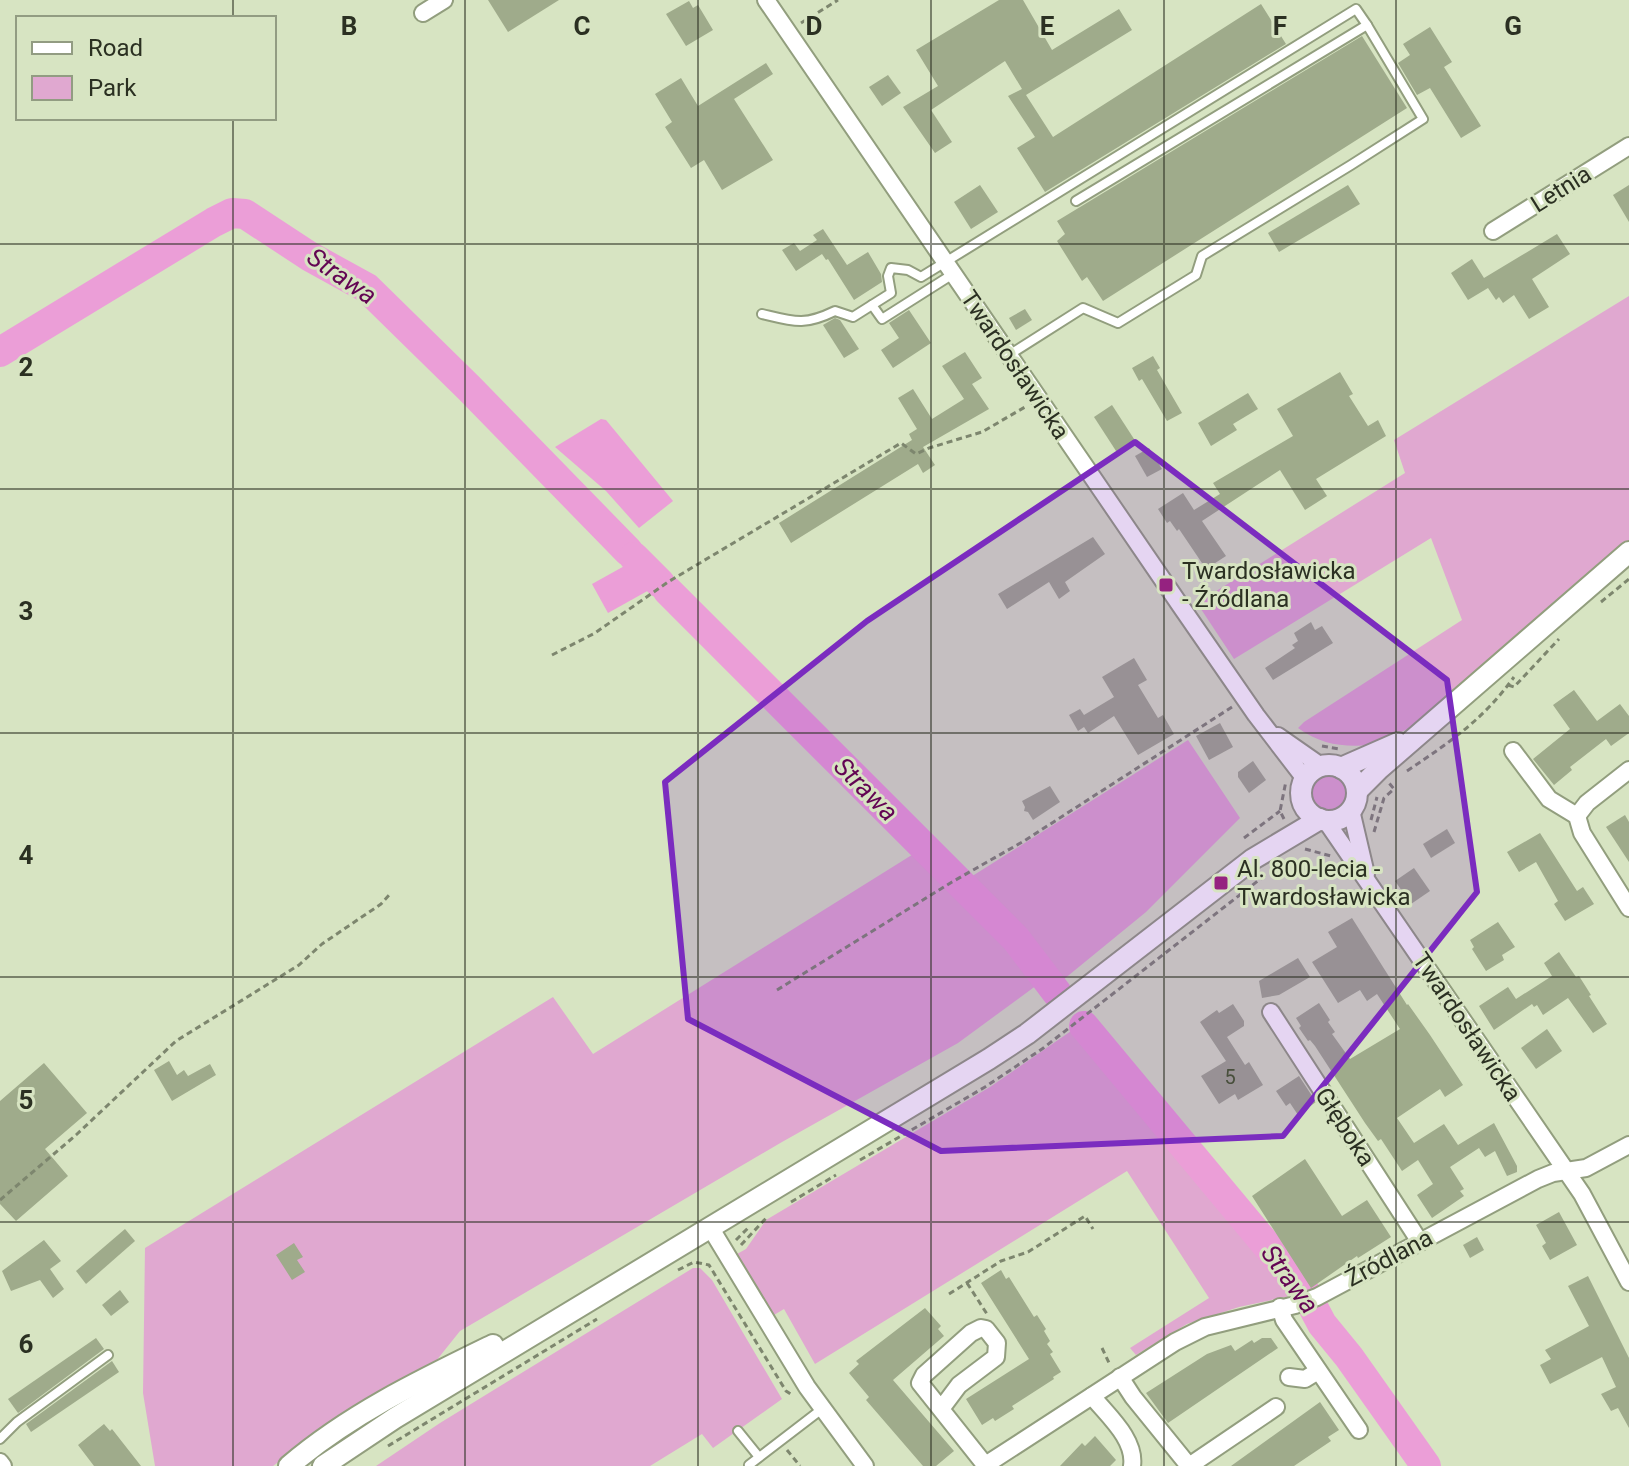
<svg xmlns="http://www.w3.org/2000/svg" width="1629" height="1466" viewBox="0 0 1629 1466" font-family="Roboto,sans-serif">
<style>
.green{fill:#e0a8d0}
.water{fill:#eb9ed7}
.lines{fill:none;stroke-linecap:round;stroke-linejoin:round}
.river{stroke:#eb9ed7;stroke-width:30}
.building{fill:#9fab8b}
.service-casing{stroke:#929e7e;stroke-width:12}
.minor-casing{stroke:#929e7e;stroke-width:20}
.tertiary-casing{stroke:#929e7e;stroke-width:24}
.path{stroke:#7d866e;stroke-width:3;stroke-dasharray:6 4;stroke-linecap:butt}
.service{stroke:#fff;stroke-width:8}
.minor{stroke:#fff;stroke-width:16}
.tertiary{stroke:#fff;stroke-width:20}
.marked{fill:#7b2cbf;fill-opacity:0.2;stroke:#7b2cbf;stroke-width:6;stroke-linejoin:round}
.grid{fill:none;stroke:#2b3022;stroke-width:2;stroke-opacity:0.55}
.poi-dot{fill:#952280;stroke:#d7e4c2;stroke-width:3}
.labels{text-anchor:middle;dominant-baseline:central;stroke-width:6;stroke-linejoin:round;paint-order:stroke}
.number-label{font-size:20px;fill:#484f3c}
.street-label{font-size:24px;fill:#2b3022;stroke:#d7e4c2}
.poi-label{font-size:24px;fill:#2b3022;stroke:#d7e4c2;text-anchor:start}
.water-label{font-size:26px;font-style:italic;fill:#630553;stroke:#d7e4c2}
.grid-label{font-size:26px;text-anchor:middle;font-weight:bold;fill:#2b3022;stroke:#d7e4c2;stroke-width:6;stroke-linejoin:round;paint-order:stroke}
</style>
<rect width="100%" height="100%" fill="#d7e4c2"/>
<g class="green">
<path d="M1629,296v244l-209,182 -46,25 -3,-2c-29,2 -49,0 -73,-17l6,-6 158,-102 -31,-82 -197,121 -37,-56 208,-130 -11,-33z"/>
<path d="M1188,740l52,78 -94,94 -88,72 -19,-25 -73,-79z"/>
<circle cx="1331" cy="792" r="19"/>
<path d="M915,853l90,88 32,44 -79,58 -176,99 -322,189 -24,30 -89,49 -74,56h-118l-12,-73 2,-145 408,-251 40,57z"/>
<path d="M1074,1029l221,266 -56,12 -52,17 -51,31 -6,-7 79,-50 -82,-127 -312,193 -31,-55 -10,6 -37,-61 9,-5 20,-29 224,-133z"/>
<path d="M693,1268h7l12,12 70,119 -69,49 -11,-14 -52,32h-274l64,-43z"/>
</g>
<g class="water">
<path d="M601,419l5,1 67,81 -34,27 -33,-37 -51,-44z"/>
<path d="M628,564l23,25 -43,24 -16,-29z"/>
</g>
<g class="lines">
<g class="river">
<path d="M0,352l214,-130 18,-9 13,1 64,42 58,32 102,100 159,163"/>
<path d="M634,557l26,26"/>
<path d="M668,591l348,348 41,54"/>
<path d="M1084,1026l220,264 18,34 27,33 77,109"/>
</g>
</g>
<g class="building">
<path d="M488,0h71l-51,32z"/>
<path d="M999,0h24l29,50 67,-41 13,21 -106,65 27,42 208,-133 25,40 -241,148 -28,-44 18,-11 -27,-41 14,-7 -17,-28 -74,49 21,32 -17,11 -32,-46 35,-21 -22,-36z"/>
<path d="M689,1l4,7 5,-3 15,25 -27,16 -20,-32z"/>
<path d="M1430,27l22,35 -8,5 37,59 -20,12 -31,-50 -13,7 -19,-32 12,-8 -7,-11z"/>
<path d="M1362,36l45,72 -304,193 -16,-24 -5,4 -25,-40 8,-7 -8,-13z"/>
<path d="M766,63l7,11 -39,25 39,61 -51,30 -18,-30 -13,8 -26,-41 7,-5 -17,-28 26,-16 17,28z"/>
<path d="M888,75l13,18 -19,13 -13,-19z"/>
<path d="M980,185l18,27 -27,17 -17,-27z"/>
<path d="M1348,185l12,19 -81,48 -11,-19z"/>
<path d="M1629,185v37l-16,-27z"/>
<path d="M823,229l24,36 21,-13 13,22 1,8 -28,18 -26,-41 -2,1 -4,-6 -26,17 -14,-21 12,-7 6,8 17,-11 -4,-5z"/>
<path d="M1557,234l13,20 -38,25 17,28 -20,12 -15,-24 -11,8 -4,-6 -3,3 -8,-12 -20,12 -17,-27 21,-14 12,19z"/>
<path d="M1025,309l7,11 -16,10 -7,-12z"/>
<path d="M909,310l22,33 -38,25 -12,-18 18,-12 -10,-15z"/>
<path d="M835,318l5,2 19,29 -15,9 -21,-33z"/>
<path d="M965,352l17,26 -10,6 17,25 -66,38 12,18 -12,8 -5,-9 -127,79 -12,-20 133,-83 -3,-6 8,-5 -19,-31 15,-9 19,30 32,-20 -22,-33z"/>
<path d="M1153,356l7,12 -3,2 25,43 -15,8 -25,-42 -3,2 -7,-13z"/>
<path d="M1340,372l13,22 -4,2 19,30 10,-6 8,16 -70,43 11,17 -22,14 -25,-40 -78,51 24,35 -20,13 -27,-40 -2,2 -7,-10 -3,2 -9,-14 25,-16 11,17 26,-16 -7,-11 80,-47 -16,-27z"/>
<path d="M1248,393l10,16 -25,15 4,6 -26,16 -13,-23z"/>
<path d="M1112,405l24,37 -18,12 -24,-37z"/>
<path d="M1149,448l13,21 -15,8 -12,-21z"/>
<path d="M1093,537l12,17 -40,28 5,9 -11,8 -10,-17 -42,27 -9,-15z"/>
<path d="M1311,622l4,8 7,-4 11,17 -60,37 -8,-12 30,-20 -3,-3 6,-4 -4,-8z"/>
<path d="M1134,658l13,22 -9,5 20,33 5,-3 11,19 -36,21 -24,-39 -26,17 -4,-6 -6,4 -9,-16 11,-6 4,6 30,-18 -12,-20z"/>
<path d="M1574,690l23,31 23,-17 9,12v17l-18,13 -5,-7 -36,28 2,3 -18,15 -21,-26 37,-30 -17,-24z"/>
<path d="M1220,723l13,24 -24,13 -13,-24z"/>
<path d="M1253,761l13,19 -17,13 -11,-16v-5z"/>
<path d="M1050,786l10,16 -27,18 -5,-8 -4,-1 1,-4 -3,-6z"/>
<path d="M1625,815l4,7v40l-23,-35z"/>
<path d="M1447,829l8,14 -24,15 -8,-14z"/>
<path d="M1540,833l37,58 6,-4 11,17 -29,17 -11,-17 4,-3 -22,-39 -17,10 -12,-20z"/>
<path d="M1414,868l16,23 -19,13 -16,-23z"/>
<path d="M1352,918l55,87 1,-1 22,31 33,50 -18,12 -5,-8 -43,29 17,25 30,-19 14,21 36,-22 23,43v6l-10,4 -12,-25 -10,6 -6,-9 -29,19 14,22 -4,2 4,5 -32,22 -15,-23 16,-11 -15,-24 -16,11 -21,-32 -3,2 -13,-18 -50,-77 -5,-6 -2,1 -9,-13 2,-2 -5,-8 23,-15 11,17 -2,2 7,10 -3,2 18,25 50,-30 -23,-35 -10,7 -7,-11 -22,13 -26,-41 25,-15 -9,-15z"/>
<path d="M1498,922l17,25 -13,8 2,5 -18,11 -14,-22 2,-2 -4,-7z"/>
<path d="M1559,952l17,25 3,-1 7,11 5,8 -2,1 18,28 -14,9 -25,-35 -25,17 -6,-10 -3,2 -2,-3 -38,26 -15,-24 29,-19 8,12 36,-23 -8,-13z"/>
<path d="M1298,958l12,19 -31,18 -17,3 -3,-17z"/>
<path d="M1233,1004l11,17v5l-17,11 18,28 4,-3 14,23 -25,15 -3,-6 -16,10 -18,-28 25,-15 -26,-39 17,-12 2,3z"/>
<path d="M1547,1029l15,22 -26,18 -15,-21z"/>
<path d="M169,1061l8,14 7,-5 4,6 22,-12 6,11 -44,26 -18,-31z"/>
<path d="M44,1063l43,50 -42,36 23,27 -52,45 -16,-17v-103z"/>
<path d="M1299,1076l17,26 -18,13 -8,-12 -4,3 -10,-15z"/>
<path d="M1305,1159l37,57 25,-16 24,37 -33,21 -1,-2 -46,32 -59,-92z"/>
<path d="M1559,1212l18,33 -27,15 -8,-14 4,-3 -10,-18z"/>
<path d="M125,1229l10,12 -49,43 -10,-13z"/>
<path d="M1477,1237l7,13 -14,8 -7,-13z"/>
<path d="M44,1240l17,21 -11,8 14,20 -11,9 -13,-18 -29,11 -9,-20z"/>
<path d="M294,1243l9,14 -6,3 8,12 -13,8 -16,-25z"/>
<path d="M1001,1270l5,9 3,-2 25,40 3,-2 9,14 -2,2 6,10 -3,3 6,8 -3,2 11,18 -8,5 1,2 -42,27 2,3 -19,12 -2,-3 -11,7 -16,-26 63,-40 -48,-76z"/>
<path d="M1588,1276l41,82v70l-11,-20 -7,3 -10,-17 15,-7 -14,-30 -52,27 -10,-19 11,-6 -6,-9 44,-24 -21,-40z"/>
<path d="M120,1290l9,12 -18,14 -9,-11z"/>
<path d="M925,1308l16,18 -3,3 6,7 -51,44 61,71 -18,15h-13l-57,-66 3,-3 -20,-24 10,-9 -3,-3z"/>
<path d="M96,1338l8,11 -86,64 -10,-14z"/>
<path d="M1262,1338h9l7,10 -110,75 -22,-30 61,-39 24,-9 4,6 17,-11 2,3z"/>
<path d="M112,1361l7,11 -88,60 -5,-8z"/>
<path d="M1320,1402l19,28 -11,7 3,4 -37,25h-63z"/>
<path d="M104,1424l6,7 2,-2 29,37h-47l-16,-21z"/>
<path d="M1095,1436l21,24 -6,6h-50l22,-23 3,3z"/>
</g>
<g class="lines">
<g class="service-casing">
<g id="service">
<path d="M872,305l10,14 71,-45"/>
<path d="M762,314c33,8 42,12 73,-3l18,6 38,-24 -3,-17 3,-8 17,2 13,7 435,-268 11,16"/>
<path d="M1009,355l74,-47 35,15 78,-48 6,-19 149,-91 72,-46 -56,-94 -291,176"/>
<path d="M738,1431l21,26"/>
<path d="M0,1439l17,-17 91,-67"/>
<path d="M749,1465l73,-56"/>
</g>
</g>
<g class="minor-casing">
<g id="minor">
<path d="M766,0l416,608 74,107 49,64"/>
<path d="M423,13l21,-13"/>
<path d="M1493,231l136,-85"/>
<path d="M1278,736l43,30"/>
<path d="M1513,751l36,48 28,17 5,17 47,75"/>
<path d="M1351,810l15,64"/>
<path d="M1577,816l10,-13 42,-33"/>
<path d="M1326,821l256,373 47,88"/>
<path d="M1271,1012l149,230"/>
<path d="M710,1227l97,160 58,79"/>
<path d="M1280,1307l4,13 75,110"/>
<path d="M1120,1377l13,20 56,69 87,-59"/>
<path d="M1289,1377l16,2 13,-8"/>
<path d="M1092,1396c15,19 44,43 40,70"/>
<path d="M941,1409l18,-24 37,-28 1,-14 -11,-14 -5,-1 -10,5 -47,42 -4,8 66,83"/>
<path d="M0,1462l3,4"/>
<path d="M984,1466l191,-124 30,-15 90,-22 22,-8 221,-118 15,-6 33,-5 43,-23"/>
</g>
</g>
<g class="tertiary-casing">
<g id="tertiary">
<circle cx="1329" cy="793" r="28"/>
<path d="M1341,768l57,-25"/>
<path d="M1357,791l22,-22 250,-217"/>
<path d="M289,1466c61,-52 132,-86 204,-121"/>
<path d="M323,1466l72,-48 594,-359 38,-25 226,-175 67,-40"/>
</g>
</g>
<g class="path">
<path d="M801,23l37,-23"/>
<path d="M1601,602l28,-23"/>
<path d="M552,655l43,-22 73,-51 233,-139 15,11 13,-6 53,-16 43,-25"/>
<path d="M1508,685l6,2 45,-48"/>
<path d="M1322,746l17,3"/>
<path d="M1407,771c43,-29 76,-51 107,-94"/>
<path d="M1284,819l-4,-8 6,-30"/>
<path d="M1371,820l6,-23"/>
<path d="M1374,832l10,-34 10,-9 -5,-6"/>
<path d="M1244,838l36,-27"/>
<path d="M1305,849l26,7"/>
<path d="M777,990l175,-108 72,-41 208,-134"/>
<path d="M860,1160l125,-73 57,-38 226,-176"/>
<path d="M0,1200l76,-65 100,-94 123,-76 23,-21 59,-40 9,-10"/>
<path d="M791,1202l45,-27"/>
<path d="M736,1240l14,-14"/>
<path d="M741,1245l27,-29"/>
<path d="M678,1270l16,-8 15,3 77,126 6,4"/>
<path d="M967,1283l20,31"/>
<path d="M949,1294l52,-33 27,-9 57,-36 8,13"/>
<path d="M1102,1348l8,17"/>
<path d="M388,1446l209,-127"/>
<path d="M787,1450l13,16"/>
</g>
<use href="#service" class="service"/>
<use href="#minor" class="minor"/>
<use href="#tertiary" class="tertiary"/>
</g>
<path class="marked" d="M1135,442l312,238 30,212 -194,244 -342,15 -253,-132 -23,-237 202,-161z"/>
<path class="grid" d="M233,0v18M465,0v1466M698,0v1466M931,0v1466M1164,0v1466M1396,0v1466M233,118v1348M0,244h1629M0,489h1629M0,733h1629M0,977h1629M0,1222h1629"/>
<g class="poi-dot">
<rect x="1158" y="577" width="16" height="16" rx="4"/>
<rect x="1213" y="875" width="16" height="16" rx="4"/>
</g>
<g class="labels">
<g class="number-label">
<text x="1230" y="1077">5</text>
</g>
<g class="street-label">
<text transform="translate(1561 189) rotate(-32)">Letnia</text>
<text transform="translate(1015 365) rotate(56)">Twardosławicka</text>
<text transform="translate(1467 1027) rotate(56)">Twardosławicka</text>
<text transform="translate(1345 1127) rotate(57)">Głęboka</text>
<text transform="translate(1389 1258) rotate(-28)">Źródlana</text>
</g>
<g class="poi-label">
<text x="1182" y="571">Twardosławicka<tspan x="1182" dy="28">- Źródlana</tspan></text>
<text x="1237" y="869">Al. 800-lecia -<tspan x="1237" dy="28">Twardosławicka</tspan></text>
</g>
<g class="water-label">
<text transform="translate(342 276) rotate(35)">Strawa</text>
<text transform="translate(866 789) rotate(45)">Strawa</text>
<text transform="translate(1290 1279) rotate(54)">Strawa</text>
</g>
</g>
<g class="grid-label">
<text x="349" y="35">B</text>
<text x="582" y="35">C</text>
<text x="814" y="35">D</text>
<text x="1047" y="35">E</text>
<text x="1280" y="35">F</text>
<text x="1513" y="35">G</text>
<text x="26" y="376">2</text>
<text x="26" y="620">3</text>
<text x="26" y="864">4</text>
<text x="26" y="1109">5</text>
<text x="26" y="1353">6</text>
</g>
<rect x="16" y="16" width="260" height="104" fill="#d7e4c2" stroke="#929c82" stroke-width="2"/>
<rect x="32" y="42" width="40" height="12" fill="#ffffff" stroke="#929c82" stroke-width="2"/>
<text x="88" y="56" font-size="24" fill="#2b3022">Road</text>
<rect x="32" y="76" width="40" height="24" fill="#e0a8d0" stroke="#929c82" stroke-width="2"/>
<text x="88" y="96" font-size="24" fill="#2b3022">Park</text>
</svg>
